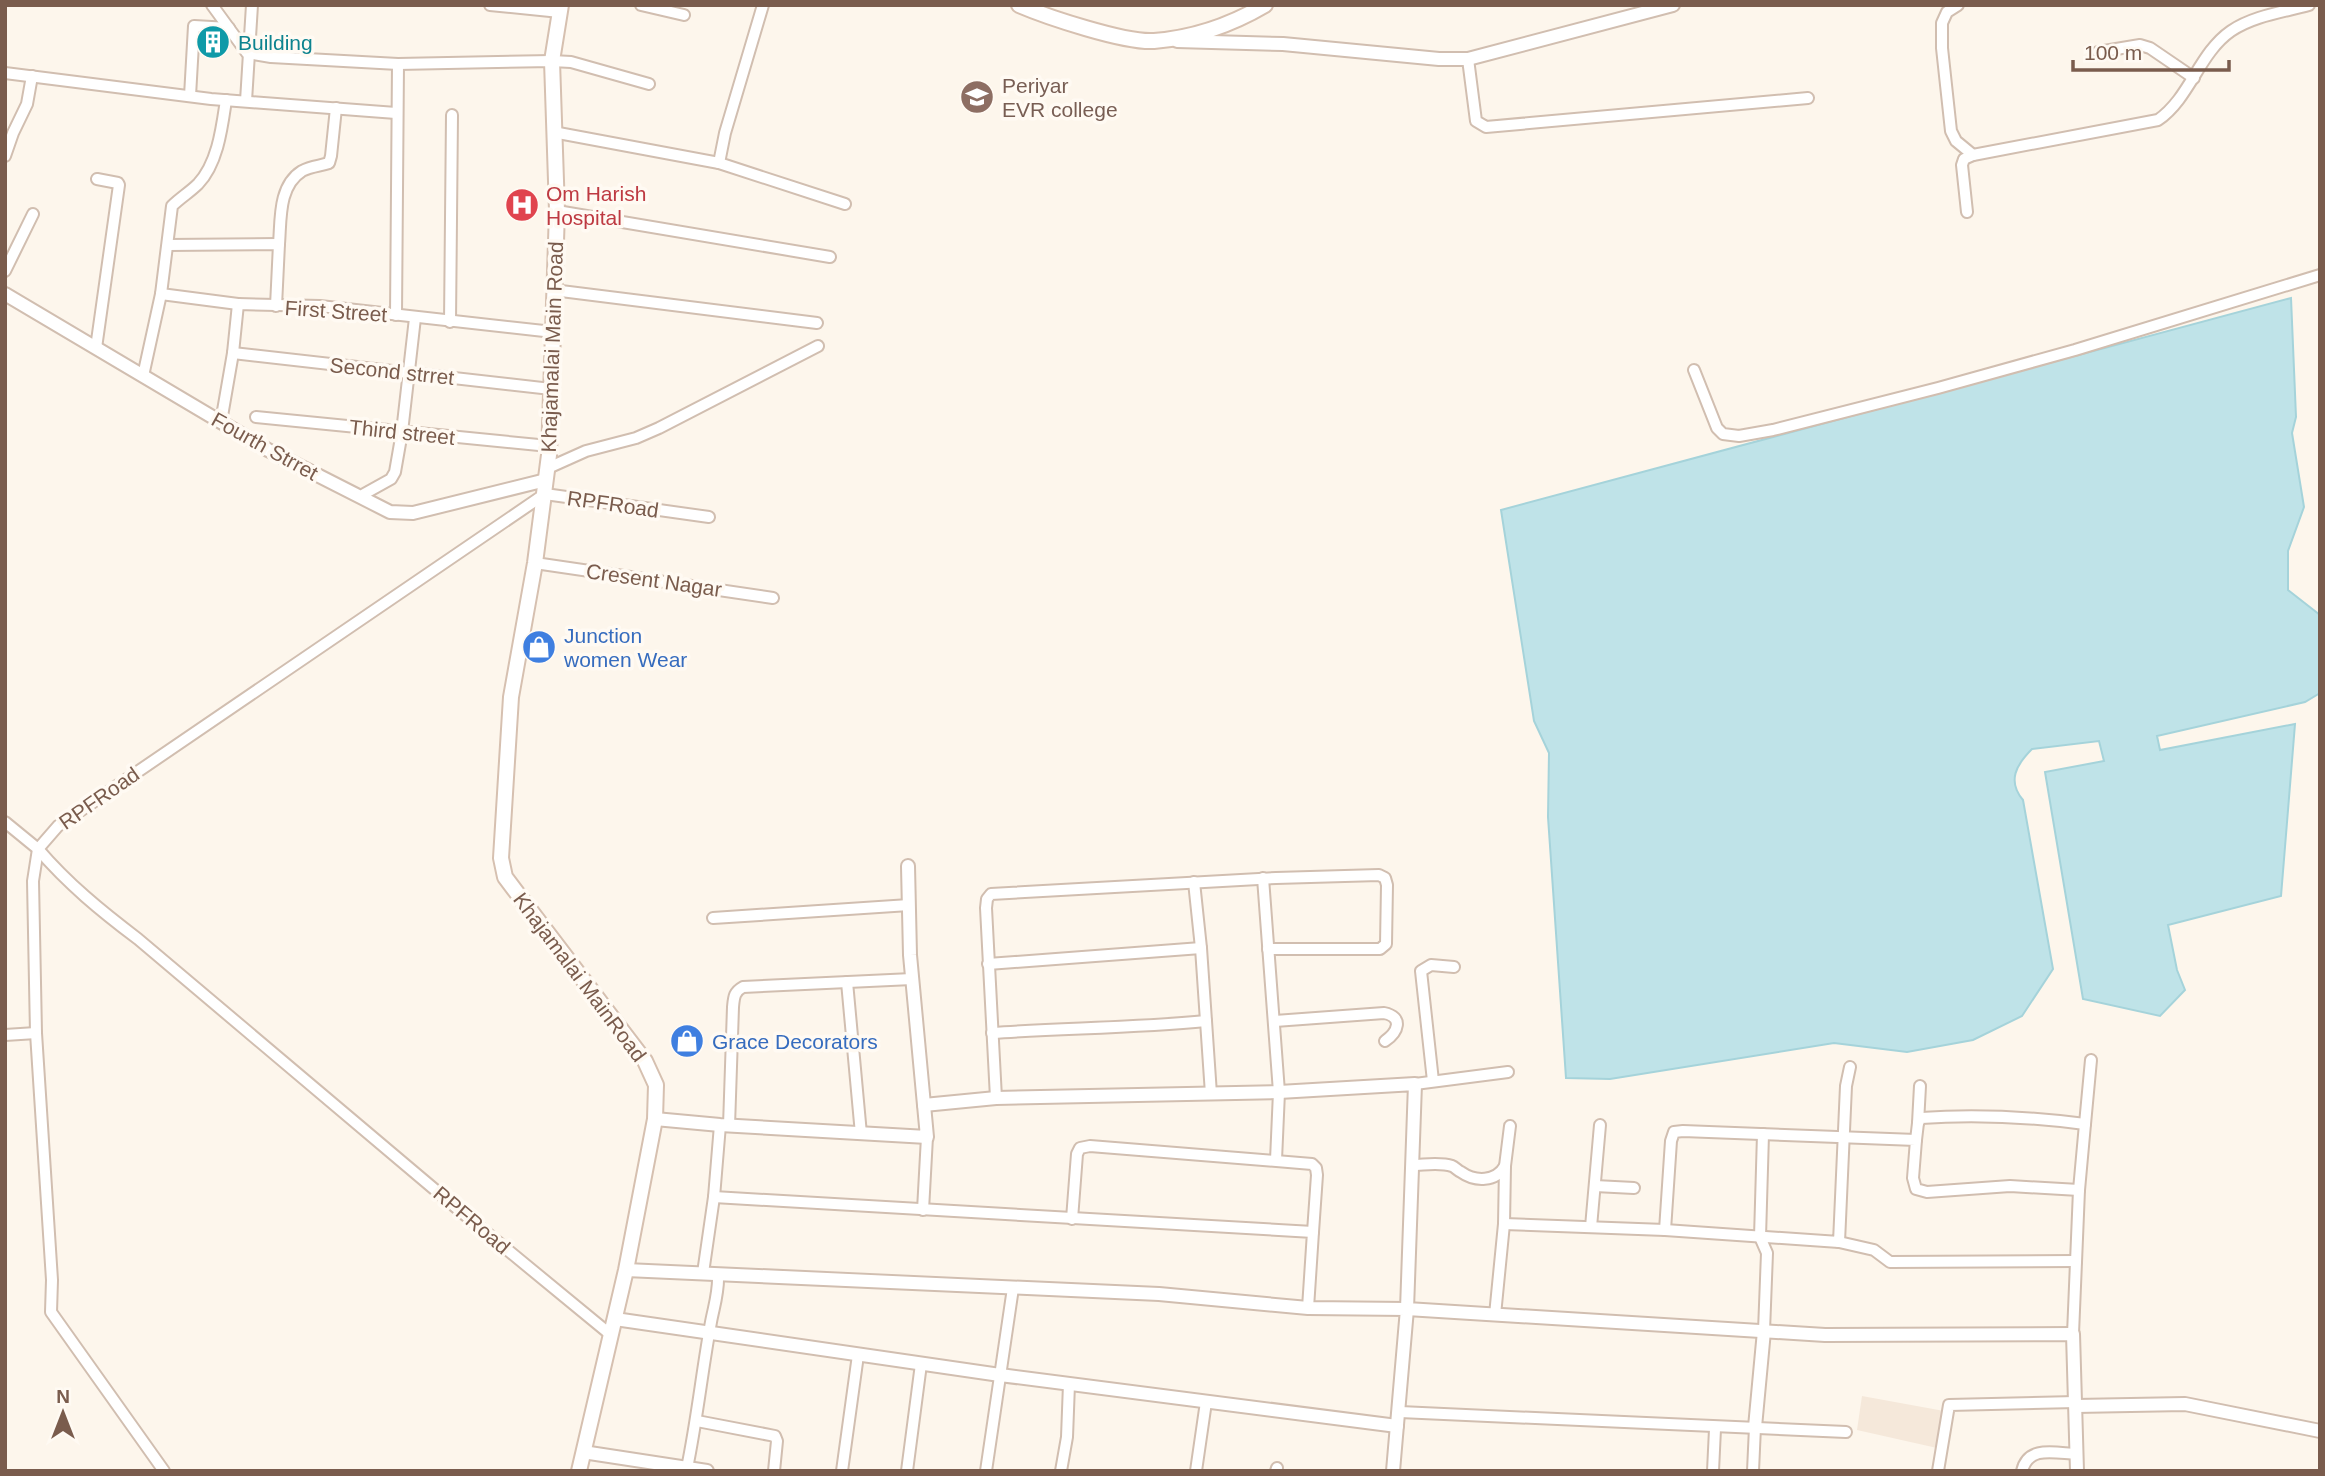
<svg xmlns="http://www.w3.org/2000/svg" width="2325" height="1476" viewBox="0 0 2325 1476" font-family="Helvetica,sans-serif">
<style>
.residential{fill:#f5e8da}
.water{fill:#bfe3e8;stroke:#a5d3da;stroke-width:2}
.lines{fill:none;stroke-linecap:round;stroke-linejoin:round}
.minor-casing{stroke:#d1beb0;stroke-width:14}
.tertiary-casing{stroke:#d1beb0;stroke-width:16}
.secondary-casing{stroke:#d6c0b0;stroke-width:18}
.minor{stroke:#fff;stroke-width:10}
.tertiary{stroke:#fff;stroke-width:12}
.secondary{stroke:#fff;stroke-width:14}
.labels{text-anchor:middle;dominant-baseline:central;stroke-width:7;stroke-linejoin:round;paint-order:stroke}
.culture-label{font-size:21px;fill:#0d838f;stroke:#fffaf3;text-anchor:start}
.education-label{font-size:21px;fill:#785e54;stroke:#fffaf3;text-anchor:start}
.health-label{font-size:21px;fill:#be3a42;stroke:#fffaf3;text-anchor:start}
.street-label{font-size:21px;fill:#7a5c4d;stroke:#fffaf3}
.shop-label{font-size:21px;fill:#366cbe;stroke:#fffaf3;text-anchor:start}
</style>
<rect width="100%" height="100%" fill="#fdf6ec"/>
<path class="residential" d="M1862,1396l82,15 -7,37 -80,-18z"/>
<path class="water" d="M2291,298l5,119 -4,16 12,74 -16,44v39l32,25v78l-15,9 -148,34 3,14 135,-26 -14,172 -113,29 9,45 8,20 -25,26 -77,-17 -38,-227 59,-11 -5,-20 -67,8c-16,16 -25,32 -9,51l30,169 -31,47 -49,24 -66,12 -73,-9 -224,36 -44,-1 -18,-261 1,-64 -15,-32 -33,-211z"/>
<g class="lines">
<g class="minor-casing">
<g id="minor">
<path d="M212,5l35,48 24,4 127,7 154,-3 19,1 78,22"/>
<path d="M490,5l70,7"/>
<path d="M641,5l43,10"/>
<path d="M1958,5l-11,7 -5,11v25l9,83 5,10 17,14"/>
<path d="M2098,52l42,-7 10,3 44,30"/>
<path d="M1468,59l8,62 10,6 322,-29"/>
<path d="M5,73l206,26 185,14"/>
<path d="M190,96l4,-70 35,2"/>
<path d="M246,101l6,-96"/>
<path d="M553,132l166,31 126,41"/>
<path d="M5,156l8,-23 14,-29 5,-28"/>
<path d="M719,163l6,-30 38,-128"/>
<path d="M557,211l273,46"/>
<path d="M1967,212l-5,-47 2,-6 9,-4 185,-35c32,-22 41,-67 73,-89 22,-15 52,-19 78,-26"/>
<path d="M279,244c2,-24 -1,-58 23,-73 9,-5 18,-5 27,-8l2,-7 5,-48"/>
<path d="M168,245l111,-1 -3,62"/>
<path d="M5,271l28,-57"/>
<path d="M553,290l264,33"/>
<path d="M161,294l77,10"/>
<path d="M396,315l2,-251"/>
<path d="M450,322l2,-207"/>
<path d="M96,348l23,-163 -1,-2 -21,-4"/>
<path d="M233,353l318,36"/>
<path d="M1694,370l23,58 6,6 16,2 34,-6 165,-42 137,-38 245,-75"/>
<path d="M143,376l18,-82 11,-88c8,-8 18,-14 26,-22 20,-21 24,-57 28,-84"/>
<path d="M256,417l293,29"/>
<path d="M221,422l12,-69 5,-49 82,2 233,26"/>
<path d="M548,468l38,-17 50,-13 23,-10 159,-82"/>
<path d="M362,498l2,-4 27,-15 4,-7 7,-40 13,-114"/>
<path d="M535,563l238,35"/>
<path d="M5,822l33,27 -5,32 3,152 16,247 -1,32 113,159"/>
<path d="M1263,878l16,214 -3,68"/>
<path d="M1194,882l7,66 10,146"/>
<path d="M713,918l196,-13"/>
<path d="M988,964l213,-16"/>
<path d="M847,982l14,152"/>
<path d="M1275,1021l109,-8c20,4 14,19 1,28"/>
<path d="M992,1033c72,-5 143,-5 214,-12"/>
<path d="M5,1035l31,-2"/>
<path d="M1433,1081l-12,-110 10,-6 23,2"/>
<path d="M1415,1084l93,-12"/>
<path d="M996,1098l-10,-190 1,-9 4,-5 285,-16 103,-3 6,3 2,7 -1,59 -6,5h-112"/>
<path d="M1918,1123l2,-37"/>
<path d="M2085,1124l6,-64"/>
<path d="M729,1126l4,-119c1,-10 1,-15 10,-20l169,-8"/>
<path d="M1763,1134l-3,103 7,16 -3,78"/>
<path d="M1916,1140l2,-17 3,-5c54,-4 110,-1 164,6l-6,66 -6,144"/>
<path d="M1412,1165c12,0 28,-3 40,1 3,1 6,5 9,6 14,10 35,10 44,-6"/>
<path d="M1595,1186l39,2"/>
<path d="M714,1197l599,35 -5,76"/>
<path d="M923,1210l4,-73"/>
<path d="M1072,1219l5,-65 3,-6 10,-2 222,18 4,4 1,7 -4,57"/>
<path d="M1504,1224l161,6 174,12 7,-156 4,-19"/>
<path d="M1591,1227l9,-102"/>
<path d="M1665,1230l6,-89 3,-9 9,-1 233,9 -3,38 3,11 11,3 83,-6 69,4"/>
<path d="M1839,1242l35,8 16,12 186,-1"/>
<path d="M703,1273l11,-76 6,-72"/>
<path d="M1495,1315l9,-91 1,-58 5,-40"/>
<path d="M611,1335l-152,-125 -321,-271c-37,-28 -70,-55 -100,-90l20,-23 487,-332 164,23"/>
<path d="M1400,1412l446,20"/>
<path d="M697,1421l78,15 2,5 -3,30"/>
<path d="M687,1468c10,-48 15,-97 24,-146 3,-16 8,-30 7,-48"/>
<path d="M842,1471l16,-116"/>
<path d="M907,1471l14,-107"/>
<path d="M986,1471l27,-183"/>
<path d="M1061,1471l6,-34 2,-53"/>
<path d="M1196,1471l10,-69"/>
<path d="M1276,1471l1,-3"/>
<path d="M1713,1471l2,-42"/>
<path d="M1753,1471l2,-44"/>
<path d="M1938,1471l11,-66 127,-3"/>
<path d="M2022,1471c6,-26 33,-18 54,-17"/>
</g>
</g>
<g class="tertiary-casing">
<g id="tertiary">
<path d="M1177,41l106,3 156,15h29l205,-54"/>
<path d="M5,294l263,156 122,62 23,1 133,-33"/>
<path d="M924,1105l72,-7 283,-6 136,-8 -8,225 418,26 248,-1 4,137"/>
<path d="M655,1119l65,6 207,12 -17,-182 -2,-89"/>
<path d="M626,1270l533,24 149,14 99,1 -14,162"/>
<path d="M615,1319l385,56 397,51"/>
<path d="M2076,1406l109,-2 135,27"/>
<path d="M1755,1427l9,-96"/>
<path d="M583,1452l124,19"/>
</g>
</g>
<g class="secondary-casing">
<g id="secondary">
<path d="M561,5l-9,56 5,150 -8,244 -14,108 -24,134 -10,161 4,19 9,12 131,172 11,24 -1,34 -29,151 -47,201"/>
<path d="M1019,5c28,12 106,38 135,36 39,-3 77,-16 111,-36"/>
</g>
</g>
<use href="#minor" class="minor"/>
<use href="#tertiary" class="tertiary"/>
<use href="#secondary" class="secondary"/>
</g>
<defs>
<g id="building-disc" transform="scale(1.75)"><circle r="9.5" fill="#0f9aa8" stroke="#fffaf3"/><path d="M-4-6H4V6H1V3H-1V6H-4ZM-2.5-4.3h1.7v1.8h-1.7ZM.8-4.3h1.7v1.8H.8ZM-2.5-1h1.7V.8h-1.7ZM.8-1h1.7V.8H.8Z" fill="#fff"/></g>
<g id="university-disc" transform="scale(1.75)"><circle r="9.5" fill="#8d6e63" stroke="#fffaf3"/><path d="M0-5L7-2L0 1L-7-2ZM-4 1L0 2.5L4 1V4Q0 6-4 4Z" fill="#fff"/></g>
<g id="hospital-disc" transform="scale(1.75)"><circle r="9.5" fill="#e0444e" stroke="#fffaf3"/><path d="M-5-5h3v3.5h4V-5h3V5h-3V1.5h-4V5h-3Z" fill="#fff"/></g>
<g id="shop-disc" transform="scale(1.75)"><circle r="9.5" fill="#3f7fe0" stroke="#fffaf3"/><path d="M-5-2.5h2.3a2.7 3.5 0 0 1 5.4 0H5L5.5 6h-11ZM-1.5-2.5h3a1.5 2.3 0 0 0-3 0Z" fill="#fff"/></g>
</defs>
<g fill-rule="evenodd">
<use href="#building-disc" x="213" y="42"/>
<use href="#university-disc" x="977" y="97"/>
<use href="#hospital-disc" x="522" y="205"/>
<use href="#shop-disc" x="539" y="647"/>
<use href="#shop-disc" x="687" y="1041"/>
</g>
<g class="labels">
<g class="culture-label">
<text x="238" y="42">Building</text>
</g>
<g class="education-label">
<text x="1002" y="85">Periyar<tspan x="1002" dy="24">EVR college</tspan></text>
</g>
<g class="health-label">
<text x="546" y="193">Om Harish<tspan x="546" dy="24">Hospital</tspan></text>
</g>
<g class="street-label">
<text transform="translate(336 311) rotate(4)">First Street</text>
<text transform="translate(552 347) rotate(-88)">Khajamalai Main Road</text>
<text transform="translate(392 371) rotate(6)">Second strret</text>
<text transform="translate(402 432) rotate(6)">Third street</text>
<text transform="translate(265 446) rotate(29)">Fourth Strret</text>
<text transform="translate(613 504) rotate(8)">RPFRoad</text>
<text transform="translate(654 580) rotate(8)">Cresent Nagar</text>
<text transform="translate(99 798) rotate(-35)">RPFRoad</text>
<text transform="translate(580 977) rotate(53)">Khajamalai MainRoad</text>
<text transform="translate(472 1220) rotate(40)">RPFRoad</text>
</g>
<g class="shop-label">
<text x="564" y="635">Junction<tspan x="564" dy="24">women Wear</tspan></text>
<text x="712" y="1041">Grace Decorators</text>
</g>
</g>
<rect width="2325" height="1476" fill="none" stroke="#7a5c4d" stroke-width="14"/>
<g transform="translate(63 1413)" stroke="#fffaf3" stroke-width="5" paint-order="stroke">
<path d="M0-5L12 26L0 18L-12 26Z" fill="#7a5c4d"/>
<text y="-10" font-size="19" font-weight="bold" text-anchor="middle" fill="#7a5c4d">N</text>
</g>
<path d="M2073 60v10h156v-10" fill="none" stroke="#7a5c4d" stroke-width="3.5"/>
<text x="2084" y="60" font-size="21" fill="#7a5c4d" stroke="#fffaf3" stroke-width="5" paint-order="stroke">100 m</text>
</svg>
